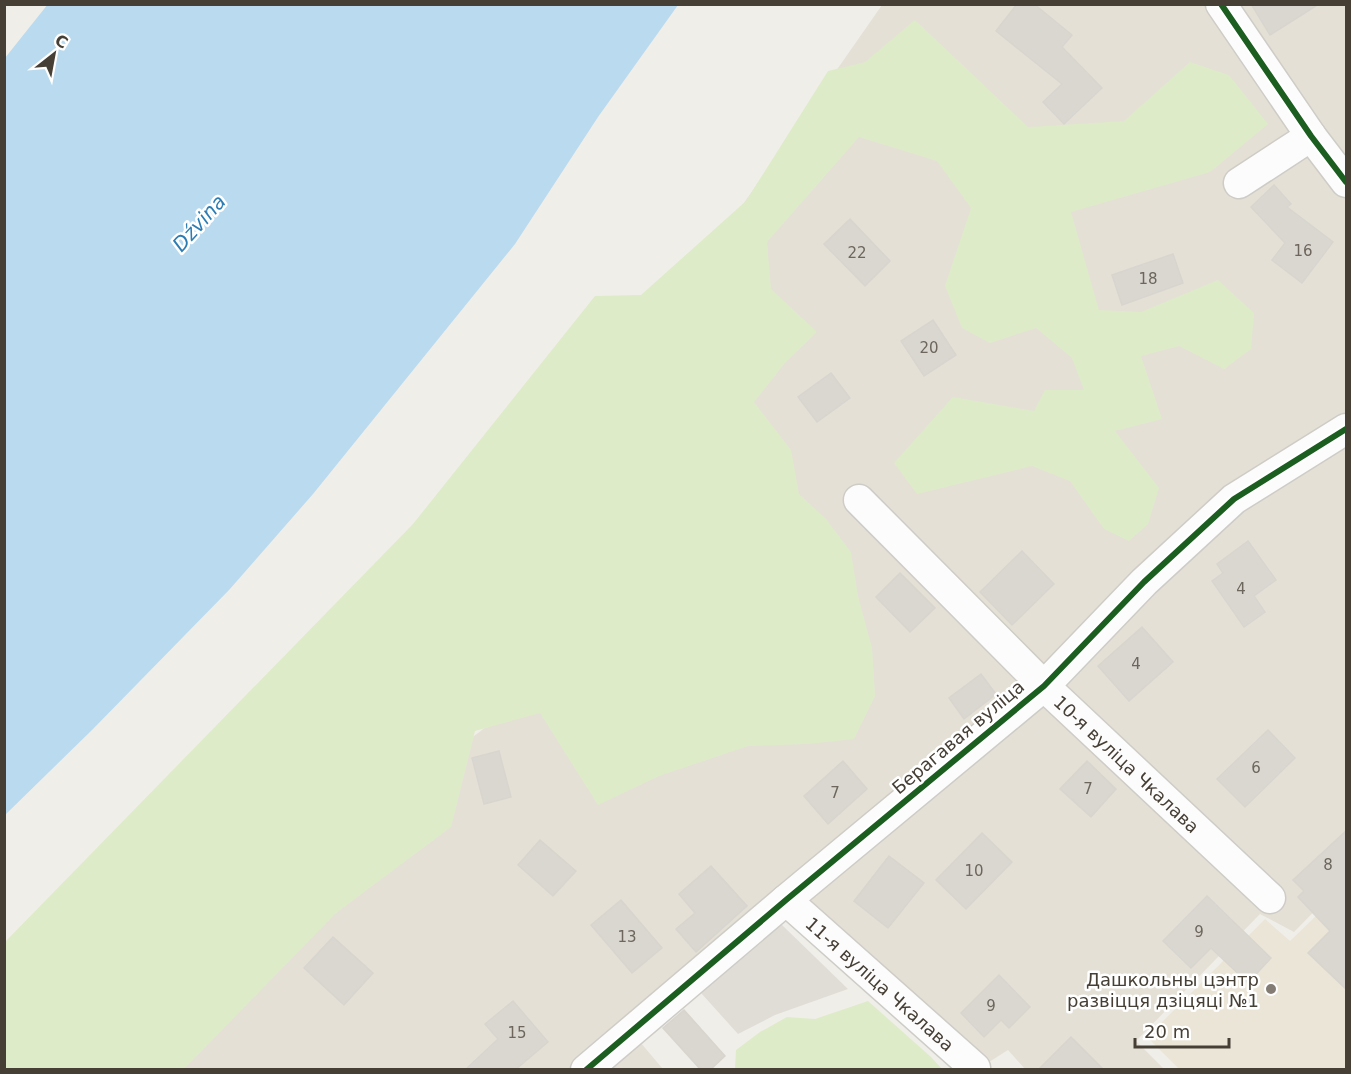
<svg xmlns="http://www.w3.org/2000/svg" width="1351" height="1074" viewBox="0 0 1351 1074" font-family="'DejaVu Sans',sans-serif">
<style>
.residential{fill:#e4e0d6}
.industrial{fill:#e0ddd7}
.education{fill:#ebe5d8}
.green{fill:#deebc9}
.water{fill:#b9daef}
.building{fill:#dad7d1;stroke:#d8d5cf;stroke-width:1.5}
.lines{fill:none;stroke-linecap:round;stroke-linejoin:round}
.minor-casing{stroke:#ceccc6;stroke-width:33}
.minor{stroke:#fdfcfc;stroke-width:30}
.cycleway-casing{stroke:#fff;stroke-width:10}
.cycleway{stroke:#1b5e20;stroke-width:6}
.poi-dot{fill:#827c74;stroke:#fff;stroke-width:2}
.labels{text-anchor:middle;dominant-baseline:central;stroke-width:5;stroke-linejoin:round;paint-order:stroke}
.number-label{font-size:15px;fill:#6c665d}
.street-label{font-size:18px;fill:#463f35;stroke:#fff}
.poi-label{font-size:18px;fill:#463f35;stroke:#fff;text-anchor:end}
.water-label{font-size:20px;font-style:italic;fill:#2c7cb4;stroke:#fff}
</style>
<rect width="100%" height="100%" fill="#f0eee9"/>
<path class="residential" d="M882,5h464v874l-52,53 -34,-18 -124,127 28,28h-139l-17,-19 -30,19 -193,-161 -145,134 23,27 -527,1 308,-311 89,-68 146,-395z"/>
<path class="industrial" d="M781,924l67,65 -73,26 -37,19 -37,-41z"/>
<path class="education" d="M1346,887v182h-167l-32,-32 118,-118 25,22z"/>
<g class="green">
<path d="M915,20l113,107 96,-6 66,-59 39,13 39,49 -58,48 -139,40 28,98 42,2 77,-32 36,33 -3,36 -27,20 -45,-23 -38,10 21,63 -47,12 44,57 -11,36 -19,17 -25,-12 -34,-48 -38,-15 -115,28 -23,-31 59,-66 81,14 11,-21h39l-12,-32 -36,-30 -46,15 -28,-15 -17,-42 26,-78 -34,-47 -78,-24 -92,105 4,47 46,43 -32,31 -31,39 37,48 8,44 27,25 25,33 7,44 14,52 3,48 -21,43 -46,5 -60,2 -89,30 -61,29 -58,-92 -65,18 -24,96 -115,86 -152,156h-179v-127l408,-418 182,-228 46,-1 105,-94 82,-130 37,-9z"/>
<path d="M868,1001l63,56 11,12h-207l1,-19 24,-18 27,-15 28,2z"/>
</g>
<path class="water" d="M48,4l630,1 -80,112 -83,127 -202,250 -84,96 -136,139 -88,86v-757z"/>
<g class="building">
<path d="M1017,4h17l38,31 -10,12 40,41 -38,36 -21,-22 19,-18 -66,-53z"/>
<path d="M1251,4h68l-49,31z"/>
<path d="M1274,185l17,19 -4,3 46,35 -31,41 -30,-23 13,-17 -34,-36z"/>
<path d="M850,219l40,42 -25,25 -41,-42z"/>
<path d="M1173,254l10,29 -61,22 -10,-30z"/>
<path d="M933,320l23,35 -32,21 -23,-35z"/>
<path d="M831,373l19,25 -33,24 -19,-25z"/>
<path d="M1248,541l28,39 -22,16 11,16 -21,15 -32,-46 11,-8 -6,-9z"/>
<path d="M1022,551l32,33 -42,41 -32,-33z"/>
<path d="M900,573l35,35 -25,24 -34,-35z"/>
<path d="M1142,627l31,35 -44,39 -31,-35z"/>
<path d="M981,674l15,20 -32,25 -15,-21z"/>
<path d="M1268,730l27,28 -50,49 -28,-28z"/>
<path d="M499,751l12,46 -27,7 -12,-46z"/>
<path d="M843,761l24,28 -39,35 -24,-28z"/>
<path d="M1087,761l29,28 -25,28 -31,-28z"/>
<path d="M1347,830v160l-39,-37 22,-22 -32,-34 6,-6 -11,-11z"/>
<path d="M982,833l30,29 -46,47 -30,-29z"/>
<path d="M540,840l36,31 -23,25 -35,-31z"/>
<path d="M889,856l35,27 -36,45 -34,-27z"/>
<path d="M711,866l36,40 -51,46 -20,-23 19,-16 -16,-19z"/>
<path d="M1207,896l64,62 -23,25 -37,-35 -20,20 -28,-27z"/>
<path d="M621,900l41,48 -30,25 -41,-48z"/>
<path d="M333,937l40,36 -29,32 -40,-37z"/>
<path d="M999,975l31,32 -21,21 -8,-8 -17,17 -23,-24z"/>
<path d="M513,1001l35,41 -33,28h-50l33,-31 -13,-15z"/>
<path d="M684,1010l41,46 -15,14h-9l-38,-42z"/>
<path d="M1071,1037l33,33h-66z"/>
</g>
<g class="lines">
<g class="minor-casing">
<g id="minor">
<path d="M1221,4l90,132 35,46"/>
<path d="M1239,183l72,-47"/>
<path id="s1" d="M859,500l185,186 226,212"/>
<path id="s2" d="M786,900l189,168"/>
<path d="M586,1070l200,-170 258,-214 100,-104 90,-83 112,-70"/>
</g>
</g>
<use href="#minor" class="minor"/>
<g class="cycleway-casing">
<g id="cycleway">
<path d="M1221,4l90,132 35,46"/>
<path d="M586,1070l200,-170 258,-214 100,-104 90,-83 112,-70"/>
</g>
</g>
<use href="#cycleway" class="cycleway"/>
</g>
<circle class="poi-dot" cx="1271" cy="989" r="6"/>
<g class="labels">
<g class="number-label">
<text x="1303" y="251">16</text>
<text x="857" y="253">22</text>
<text x="1148" y="279">18</text>
<text x="929" y="348">20</text>
<text x="1241" y="589">4</text>
<text x="1136" y="664">4</text>
<text x="1256" y="768">6</text>
<text x="1088" y="789">7</text>
<text x="835" y="793">7</text>
<text x="1328" y="865">8</text>
<text x="974" y="871">10</text>
<text x="1199" y="932">9</text>
<text x="627" y="937">13</text>
<text x="991" y="1006">9</text>
<text x="517" y="1033">15</text>
</g>
<g class="street-label">
<text transform="translate(958 737) rotate(-40)">Берагавая вуліца</text>
<text stroke="none"><textPath href="#s1" startOffset="376">10-я вуліца Чкалава</textPath></text>
<text stroke="none"><textPath href="#s2" startOffset="126">11-я вуліца Чкалава</textPath></text>
</g>
<g class="poi-label">
<text x="1259" y="979">Дашкольны цэнтр<tspan x="1259" dy="21">развіцця дзіцяці №1</tspan></text>
</g>
<g class="water-label">
<text transform="translate(199 223) rotate(-48)">Dźvina</text>
</g>
</g>
<rect width="1351" height="1074" fill="none" stroke="#463f35" stroke-width="12"/>
<g transform="translate(54 54) rotate(31)" stroke="#ffffff" stroke-width="4.5" paint-order="stroke">
<path d="M0-4.5L10 22L0 15L-10 22Z" fill="#463f35"/>
<text y="-9" font-size="16" font-weight="bold" text-anchor="middle" fill="#463f35">С</text>
</g>
<path d="M1135 1038v9h94v-9" fill="none" stroke="#463f35" stroke-width="3"/>
<text x="1144" y="1038" font-size="18" fill="#463f35" stroke="#ffffff" stroke-width="4.5" paint-order="stroke">20 m</text>
</svg>
